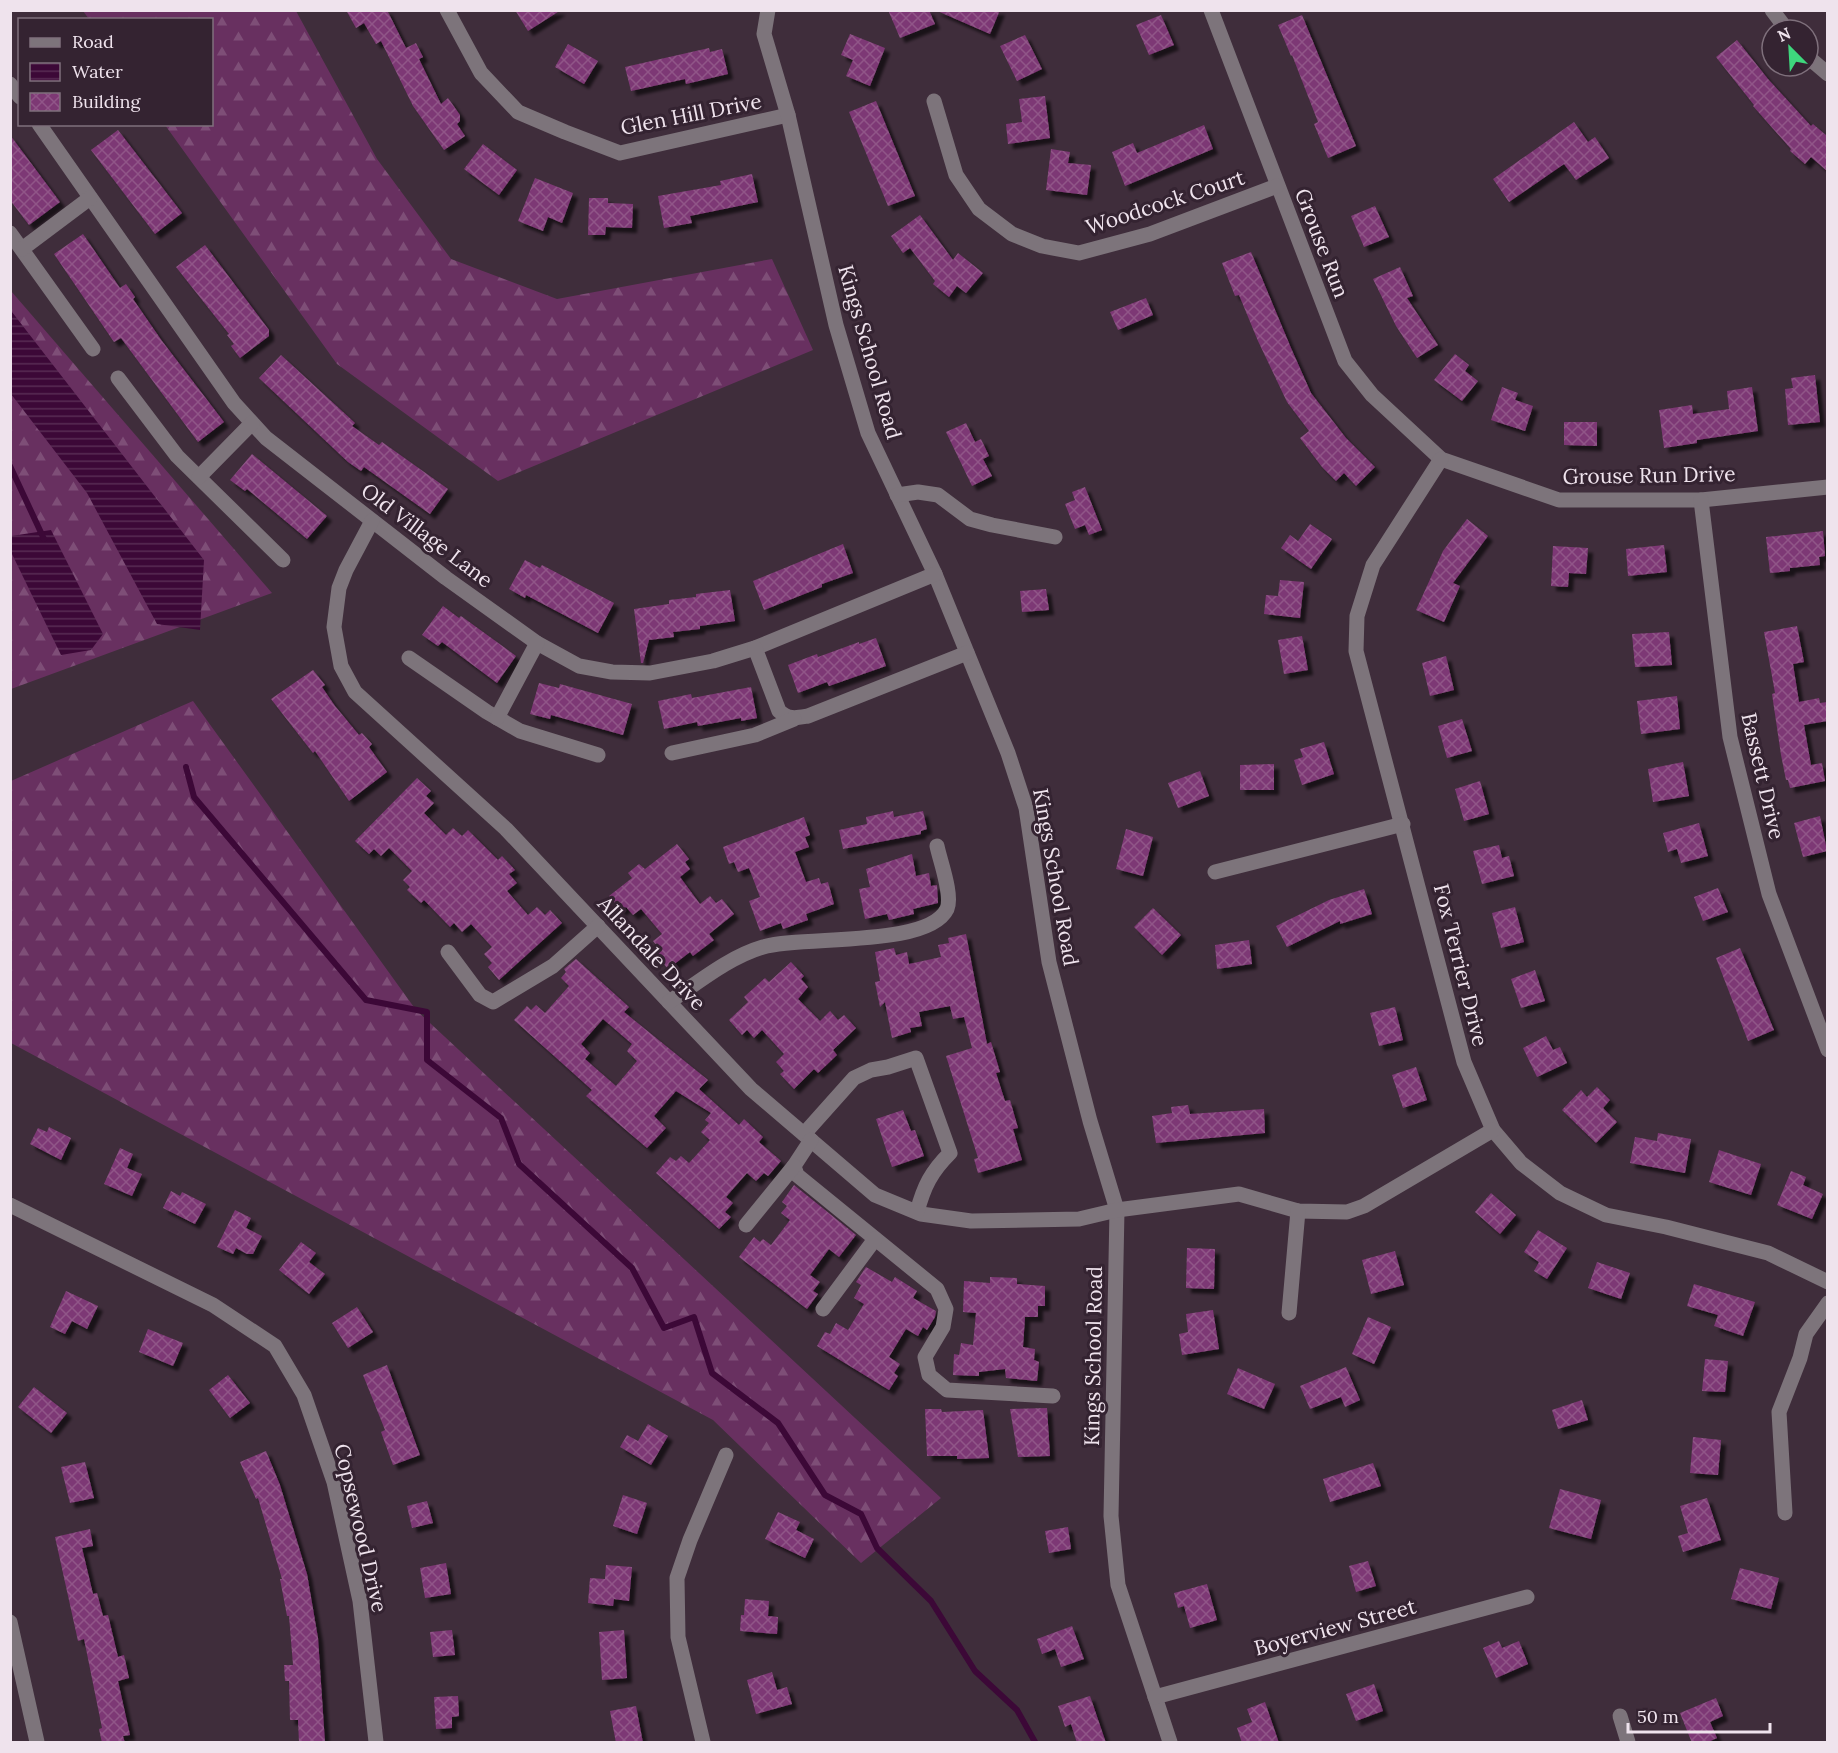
<svg xmlns="http://www.w3.org/2000/svg" width="1838" height="1753" viewBox="0 0 1838 1753" font-family="Lora,serif">
<style>
.forest{fill:url(#forest-firs)}
.water{fill:url(#water-rules)}
.lines{fill:none;stroke-linecap:round;stroke-linejoin:round}
.stream{stroke:#3c0837;stroke-width:6}
.building{fill:url(#building-cross-hatch);fill-rule:evenodd;filter:url(#shadow)}
.minor{stroke:#7d747b;stroke-width:15}
.labels{text-anchor:middle;dominant-baseline:central;stroke-width:6;stroke-linejoin:round;paint-order:stroke}
.street-label{font-size:21px;fill:#efe3ed;stroke:#342331}
</style>
<defs>
<pattern id="forest-firs" width="22" height="20" patternUnits="userSpaceOnUse" patternTransform="scale(1.5)"><rect width="22" height="20" fill="#683060"/><path d="M5 1l3.5 6h-7zM16 11l3.5 6h-7z" fill="#7e4e77"/></pattern>
<pattern id="water-rules" width="6" height="5" patternUnits="userSpaceOnUse" patternTransform="scale(1.5)"><rect width="6" height="5" fill="#3c0837"/><path d="M0 2.5h6" fill="none" stroke="#582c54"/></pattern>
<pattern id="building-cross-hatch" width="8" height="8" patternUnits="userSpaceOnUse" patternTransform="scale(1.5)"><rect width="8" height="8" fill="#7d3874"/><path d="M0 0l8 8M0 8l8-8" fill="none" stroke="#905588"/></pattern>
<filter id="shadow"><feDropShadow dx="5" dy="5" stdDeviation="1.5" flood-color="#0009"/></filter>
</defs>
<rect width="100%" height="100%" fill="#3f2d3b"/>
<g class="forest">
<path d="M83,11h213l81,148 74,100 106,40 215,-40 41,91 -315,131 -161,-117 -172,-239 47,-1v-104l-123,-1z"/>
<path d="M11,291l261,302 -261,96z"/>
<path d="M193,701l223,309 525,488 -80,65 -148,-143 -702,-377v-262z"/>
</g>
<g class="water">
<path d="M12,312l192,248 -4,70 -43,-6 -70,-131 -76,-99z"/>
<path d="M51,530l52,104 -12,16 -30,5 -50,-103v-16z"/>
</g>
<g class="lines">
<g class="stream">
<path d="M10,466l34,73"/>
<path d="M186,767l8,30 172,203 61,12v48l74,58 18,46 113,104 32,60 30,-11 18,56 66,50 47,72 36,19 16,34 54,53 44,70 42,39 18,32"/>
</g>
</g>
<g class="building">
<path d="M346,10h41l19,38 10,-5 7,14 -4,2 22,45 7,-6 12,17v6l-3,3 8,12 -21,14 -31,-44 -32,-65 -5,3 -12,-21 -8,5z"/>
<path d="M515,10h46l-33,21z"/>
<path d="M888,10h41l6,14 -35,14z"/>
<path d="M935,10h65l-10,24z"/>
<path d="M1161,15l13,30 -25,10 -13,-30z"/>
<path d="M1302,15l54,131 -28,12 -14,-34 4,-2 -26,-67 -1,1 -13,-31z"/>
<path d="M850,34l35,14 -15,38 -24,-10 7,-16 -12,-5z"/>
<path d="M1025,35l17,34 -25,12 -17,-35z"/>
<path d="M1737,40l31,39 43,47 2,-2 14,12v35l-16,-14 -6,7 -15,-13 1,-2 -38,-43 1,-1 -38,-48z"/>
<path d="M568,44l30,17 -14,23 -29,-17z"/>
<path d="M709,48l1,4 12,-3 6,25 -42,10 -1,-5 -54,12 -6,-24z"/>
<path d="M1045,96l5,42 -42,6 -2,-20 16,-2 -3,-23z"/>
<path d="M876,101l39,95 -27,10 -39,-94z"/>
<path d="M1574,122l14,20 7,-5 14,21 -33,22 -12,-16 -55,38 -16,-23z"/>
<path d="M1204,125l9,24 -88,37 -13,-34 21,-9 4,10z"/>
<path d="M118,130l64,83 -27,21 -64,-84z"/>
<path d="M10,135l50,67 -31,23 -19,-25z"/>
<path d="M483,144l34,26 -18,25 -35,-26z"/>
<path d="M1051,149l19,3 -2,11 23,2 -4,30 -41,-5z"/>
<path d="M752,174l6,28 -68,14 2,7 -28,5 -6,-32 63,-11 -1,-4z"/>
<path d="M535,178l38,15 -11,30 -14,-6 -5,14 -25,-10z"/>
<path d="M589,198h19v5l25,1 -1,24 -26,-1 -1,8h-17z"/>
<path d="M1375,206l14,31 -25,10 -13,-31z"/>
<path d="M920,215l33,45 5,-7 25,20 -17,20 -9,-7 -8,11 -16,-13 2,-3 -25,-33 -7,5 -12,-17z"/>
<path d="M83,234l37,54 6,-4 9,13 -2,2 29,42 62,81 -26,20 -77,-104 -7,4 -60,-88z"/>
<path d="M205,245l64,85v6l-29,22 -9,-12 3,-2 -7,-9 2,-1 -53,-67z"/>
<path d="M1251,252l40,96 20,45 35,45 29,29 -19,19 -12,-13 -8,8 -14,-14 -22,-29 9,-7 -22,-29 -29,-61 -19,-46 -4,1 -13,-33z"/>
<path d="M1400,267l13,29 -6,2 31,47 -21,13 -21,-32 -23,-47z"/>
<path d="M1146,298l7,17 -35,15 -8,-18z"/>
<path d="M1455,354l14,11 -4,6 13,10 -16,20 -28,-21z"/>
<path d="M281,355l74,68 -3,3 27,19 3,-3 66,47 -18,25 -66,-47 -3,4 -13,-9 -89,-84z"/>
<path d="M1815,375l5,47 -32,3 -3,-36 8,-1 -2,-10z"/>
<path d="M1502,387l16,6 -3,7 18,6 -8,25 -34,-11z"/>
<path d="M1752,387l6,44 -61,9v3l-33,5 -5,-38 33,-5 1,9 36,-5 -2,-18z"/>
<path d="M1564,422h33v24l-33,-1z"/>
<path d="M966,423l9,19 6,-3 8,17 -6,3 9,17 -20,10 -26,-54z"/>
<path d="M252,454l75,62 -20,23 -60,-50 -2,2 -15,-11z"/>
<path d="M1085,487l17,43 -13,5 -4,-10 -10,4 -10,-25 10,-4 -3,-8z"/>
<path d="M1467,519l21,17 -35,47 7,3 -16,36 -28,-12 27,-59z"/>
<path d="M1310,524l22,15 -21,30 -30,-21 9,-13 8,6z"/>
<path d="M1823,531l2,25 -6,1 1,8 -30,3v3l-20,2 -4,-36z"/>
<path d="M843,544l10,29 -31,11v3l-58,23 -11,-29z"/>
<path d="M1664,545l3,27 -39,4 -2,-27z"/>
<path d="M1553,546l35,2 -2,26 -17,-1 -1,14 -17,-1z"/>
<path d="M525,560l15,8 2,-3 72,38 -16,30 -72,-38 -1,3 -16,-9z"/>
<path d="M1280,580l24,2 -4,36 -36,-4 2,-19 12,1z"/>
<path d="M1046,589l3,21 -27,2 -2,-21z"/>
<path d="M730,590l5,31 -35,5v3l-27,3 1,5 -25,3 -6,23h-2l-7,-54 35,-5v-4l27,-3v-3z"/>
<path d="M443,606l16,12 2,-2 55,40 -19,27 -55,-41 -4,4 -16,-11z"/>
<path d="M1797,626l7,36 -11,2 6,38 20,-4 1,5 7,-1v19l-23,4 7,40 11,-2 3,18 -35,7 -2,-8h-2l-5,-25 -9,-61 3,-1 -11,-61z"/>
<path d="M1669,632l3,33 -37,2 -3,-33z"/>
<path d="M1302,636l6,34 -24,4 -6,-34z"/>
<path d="M876,638l10,28 -57,20 -2,-4 -29,11 -10,-28 29,-11 1,3 41,-15v2z"/>
<path d="M1446,656l8,34 -24,6 -8,-33z"/>
<path d="M313,670l12,15 -3,2 13,19 24,29 3,-2 10,11 -3,3 18,25 -38,29 -34,-50 -2,2 -42,-54z"/>
<path d="M539,683l20,5 1,-4 72,20 -9,31 -72,-20 -1,4 -20,-5z"/>
<path d="M751,687l6,31 -16,3v-3l-43,8 -1,-4 -33,7 -6,-28 33,-7 1,4z"/>
<path d="M1677,696l3,33 -39,5 -4,-33z"/>
<path d="M1462,719l10,32 -25,7 -9,-32z"/>
<path d="M1324,742l10,32 -32,11 -8,-25 9,-3 -3,-8z"/>
<path d="M1683,762l6,34 -36,6 -5,-33z"/>
<path d="M1274,764v26h-34v-25z"/>
<path d="M1200,771l9,25 -31,12 -10,-25z"/>
<path d="M417,778l14,13 -5,5 8,7 -10,10 22,22 7,-7 9,8 6,-6 30,30 4,-4 13,14 -6,4 8,9 -10,8 21,24 9,-8 8,8 5,-5 12,13 -63,57 -11,-13 4,-4 -8,-9 8,-7 -21,-23 -9,8 -8,-9 -4,4 -26,-27 -3,3 -14,-13 3,-3 -7,-7 9,-9 -23,-23 -8,8 -7,-7 -5,5 -14,-13z"/>
<path d="M1480,781l9,33 -25,7 -9,-32z"/>
<path d="M893,811l1,6 29,-6 4,18 -6,2v3l-78,15 -4,-19 28,-6 -1,-7z"/>
<path d="M1820,816l7,35 -24,6 -9,-34z"/>
<path d="M804,817l6,18 -5,2 4,10 -14,5 11,30 13,-4 2,6 7,-2 6,22 -28,10 2,6 -25,9 -2,-6 -21,8 -11,-30 11,-4 -11,-29 -11,4 -4,-10 -5,2 -6,-17z"/>
<path d="M1699,823l9,33 -27,7 -4,-14 -9,3 -5,-19z"/>
<path d="M1126,829l27,8 -10,39 -27,-7z"/>
<path d="M677,844l12,15 -4,3 5,7 -10,8 20,27 10,-8 6,7 6,-4 12,15 -25,20 5,6 -21,16 -3,-4 -22,17 -13,-16 5,-3 -7,-9 9,-7 -21,-25 -8,6 -7,-8 -5,4 -12,-15 23,-18 -4,-5 11,-9 6,5z"/>
<path d="M1499,845l3,13 7,-2 5,20 -32,8 -9,-33z"/>
<path d="M912,854l4,22 13,-3 2,13 6,-1 1,18 -25,6 1,5 -25,6 -2,-6 -22,5 -6,-30 11,-2 -4,-18z"/>
<path d="M1718,888l10,24 -25,9 -9,-24z"/>
<path d="M1364,889l8,25 -32,10v-3l-53,26 -11,-21 53,-26z"/>
<path d="M1515,907l9,35 -23,6 -9,-35z"/>
<path d="M1153,908l28,27 -19,20 -28,-28z"/>
<path d="M966,934l21,110 4,-2 9,30 -4,1 9,28 5,-1 8,28 -5,1 9,31 -44,13 -4,-14 4,-1 -32,-102 26,-8 -8,-31 -11,2 -3,-13 -31,6 3,14 -12,2 1,4 -19,6 -7,-36 -5,5 -5,-25 5,-1 -5,-29 19,-4 2,7 11,-3 2,12 32,-7 -3,-12 11,-2 -1,-5z"/>
<path d="M1249,940l3,24 -35,5 -2,-24z"/>
<path d="M1740,948l34,82 -26,11 -32,-83z"/>
<path d="M576,959l53,48 -5,5 84,68 -9,9 40,36 5,-6 19,18 -4,5 22,19 -13,15 -4,-3 -8,8 -9,-8 -21,24 7,6 -8,9 6,5 -12,12 -63,-56 14,-16 6,4 5,-5 8,7 21,-23 -9,-8 8,-9 -4,-3 6,-7 -35,-22 -22,25 12,12 -19,20 -61,-52 6,-6 -78,-70 13,-14 4,4 5,-5 9,8 24,-27 -8,-8 5,-6 -2,-3zM603,1019l29,25 -5,7 10,10 -21,25 -31,-27 5,-6 -9,-9z"/>
<path d="M791,962l13,14 -3,3 7,8 -10,12 22,22 10,-10 8,9 6,-5 12,13 -23,22 4,5 -19,18 -4,-4 -20,20 -14,-15 4,-3 -8,-9 8,-8 -22,-24 -8,8 -7,-8 -5,5 -13,-15 19,-18 -4,-5 21,-19 4,4z"/>
<path d="M1535,970l10,31 -24,7 -10,-29z"/>
<path d="M1395,1007l8,33 -24,6 -9,-33z"/>
<path d="M1546,1036l7,14 7,-3 7,16 -30,14 -14,-29z"/>
<path d="M1416,1067l11,33 -24,8 -11,-33z"/>
<path d="M1597,1087l13,13 -7,8 14,14 -21,21 -34,-33 19,-20 6,7z"/>
<path d="M1188,1105l2,9 74,-5 1,24 -109,10 -4,-27 20,-3 -1,-6z"/>
<path d="M903,1110l8,21 4,-1 9,26 -32,11 -16,-48z"/>
<path d="M49,1127l22,11 -10,22 -31,-16 8,-16 9,4z"/>
<path d="M1658,1133l33,6 -6,34 -55,-10 5,-26 22,4z"/>
<path d="M120,1148l13,6 -6,14 15,6 -10,22 -28,-12z"/>
<path d="M1719,1150l42,14 -10,31 -42,-13z"/>
<path d="M1791,1171l15,6 -3,8 20,9 -11,25 -35,-14z"/>
<path d="M794,1185l62,50 -17,22 -10,-8 -19,26 10,7 -7,9 5,3 -11,15 -68,-52 15,-20 6,5 3,-3 8,6 19,-25 -9,-7 6,-7 -5,-4z"/>
<path d="M171,1191l9,5 2,-4 24,12 -11,20 -32,-16z"/>
<path d="M1491,1193l25,22 -16,19 -25,-22z"/>
<path d="M235,1210l16,8 -5,10 16,8 -9,18h-6l-11,-6 -3,6 -16,-7z"/>
<path d="M1538,1230l29,18 -20,31 -13,-8 5,-9 -15,-10z"/>
<path d="M301,1242l15,11 -7,9 16,12 -16,20 -30,-24z"/>
<path d="M1187,1248l28,1 -1,40 -28,-1z"/>
<path d="M1395,1251l9,34 -33,9 -9,-34z"/>
<path d="M1597,1262l33,11 -9,26 -33,-11z"/>
<path d="M866,1267l26,15 3,-5 22,14 -4,7 23,13 -1,6 -8,13 -4,-3 -5,9 -12,-7 -17,28 11,7 -6,9 4,3 -9,14 -72,-44 8,-14 5,2 6,-11 12,7 16,-26 -10,-6 7,-13 -5,-3z"/>
<path d="M990,1277l27,1v6l28,2v20h-7v11h-13l-2,30 12,2 -1,11 5,2 -2,19 -31,-3 -1,-9 -26,3v4l-26,-1 1,-21 5,1 2,-12 12,2 3,-32 -13,-1 1,-31 26,2z"/>
<path d="M1694,1284l61,18 -12,34 -29,-10 4,-11 -31,-9z"/>
<path d="M66,1291l32,15 -11,23 -15,-8 -7,13 -15,-7z"/>
<path d="M357,1307l16,25 -25,16 -16,-25z"/>
<path d="M1213,1310l6,39 -37,6 -3,-21 9,-2 -2,-18z"/>
<path d="M1368,1317l23,10 -17,37 -22,-10z"/>
<path d="M148,1329l35,14 -10,23 -34,-14z"/>
<path d="M1705,1359l23,2 -3,31 -23,-1z"/>
<path d="M387,1365l33,90 -27,10 -12,-33 4,-2 -22,-55z"/>
<path d="M1346,1367l14,33 -15,7 -4,-10 -31,12 -10,-23z"/>
<path d="M1238,1368l37,16 -11,25 -37,-15z"/>
<path d="M228,1375l22,28 -20,15 -21,-28z"/>
<path d="M34,1387l33,26 -16,20 -33,-26z"/>
<path d="M1582,1400l6,20 -30,9 -6,-19z"/>
<path d="M1047,1408l3,48 -32,1 -8,-48z"/>
<path d="M925,1409h16l1,3 41,-2 6,48 -32,1v-3h-30z"/>
<path d="M648,1424l20,12 -17,29 -31,-18 7,-12 11,6z"/>
<path d="M1693,1437l28,3 -3,35 -28,-2z"/>
<path d="M266,1451l14,34 27,89 11,64 7,105h-26l-1,-23h-8l-1,-39h-4l-1,-16h9l-4,-49h-2l-7,-37h2l-24,-81 -2,1 -16,-37z"/>
<path d="M85,1462l9,36 -24,5 -9,-36z"/>
<path d="M1373,1463l8,23 -51,16 -7,-23z"/>
<path d="M1560,1489l41,11 -10,39 -42,-11z"/>
<path d="M623,1495l24,8 -10,31 -24,-8z"/>
<path d="M1707,1498l14,42 -38,12 -5,-16 10,-3 -8,-27z"/>
<path d="M427,1501l6,22 -21,5 -5,-22z"/>
<path d="M778,1512l22,10 -4,8 18,9 -9,19 -40,-19z"/>
<path d="M1068,1527l3,22 -22,4 -4,-22z"/>
<path d="M90,1529l3,17 -11,2 11,46 4,-1 6,23 5,-1 10,42 6,-2 5,23 -11,3 12,54 -7,1 2,7h-23l-3,-14 3,-1 -18,-89 -6,2 -23,-104z"/>
<path d="M1368,1561l8,25 -20,6 -7,-26z"/>
<path d="M446,1563l5,31 -26,4 -5,-30z"/>
<path d="M606,1565l26,2 -3,34 -15,-2 -1,7 -25,-3 2,-25 15,1z"/>
<path d="M1740,1568l39,10 -8,31 -40,-10z"/>
<path d="M1207,1584l10,36 -27,8 -6,-22 -6,2 -4,-15z"/>
<path d="M745,1599l24,2 -1,15 10,1 -1,17 -37,-3 1,-16h3z"/>
<path d="M1072,1626l12,33 -23,8 -6,-18 -13,5 -5,-15z"/>
<path d="M452,1630l3,25 -22,2 -3,-25z"/>
<path d="M624,1630l3,48 -25,2 -3,-48z"/>
<path d="M1499,1641l3,7 17,-7 9,23 -32,14 -13,-30z"/>
<path d="M772,1672l5,18 10,-3 5,17 -36,10 -9,-34z"/>
<path d="M1374,1684l9,27 -27,10 -10,-27z"/>
<path d="M458,1696l1,20 -7,1v11l-16,1 -2,-32z"/>
<path d="M1090,1696l16,47h-29l-6,-19 -6,3 -7,-21z"/>
<path d="M1716,1698l7,18 -13,6 7,16 -11,5h-14l-12,-30z"/>
<path d="M1265,1702l14,41h-37l-5,-15 15,-6 -5,-13z"/>
<path d="M636,1706l7,37h-27l-6,-32z"/>
</g>
<g class="lines">
<g class="minor">
<path d="M447,10l34,63 37,39 47,20 55,21 168,-38"/>
<path d="M768,10l-4,24 24,81 48,210 32,108 67,141 73,179 18,55 23,154 41,159 27,89 -6,306 7,69 52,157"/>
<path d="M1211,10l134,351 27,34 69,64 118,41h142l127,-13"/>
<path d="M1772,10l15,20"/>
<path d="M1808,57l20,17"/>
<path d="M10,84l10,13"/>
<path d="M934,101l22,74 23,34 33,25 30,12 37,7 71,-19 127,-48"/>
<path d="M39,124l195,279 32,35 180,140 91,65 42,23 33,6 38,1 63,-12 42,-13 180,-74"/>
<path d="M10,233l83,116"/>
<path d="M22,249l68,-51"/>
<path d="M118,378l59,78 106,104"/>
<path d="M1441,459l-68,106 -16,51 -1,35 108,411 29,68 28,33 39,30 46,22 60,12 102,26 60,29"/>
<path d="M199,477l53,-54"/>
<path d="M897,495l21,-3 20,3 32,24 22,6 63,12"/>
<path d="M1701,500l29,237 39,157 59,156"/>
<path d="M372,521l-26,49 -7,18 -5,39 7,39 14,26 151,137 245,260 124,106 46,19 50,7 108,-2 38,-9 122,-16 59,17 49,1 17,-6 129,-76"/>
<path d="M755,648l24,63c10,9 17,7 29,5l159,-63"/>
<path d="M409,658l78,54 33,19 78,24"/>
<path d="M497,718l40,-75"/>
<path d="M672,753l83,-18 39,-16"/>
<path d="M1215,872l188,-48"/>
<path d="M448,952l32,43 13,7 60,-36 45,-40"/>
<path d="M669,1002c30,-20 60,-45 94,-55 39,-12 165,1 184,-38 6,-14 -7,-48 -10,-63"/>
<path d="M804,1134l50,-56 17,-8 17,-3 28,-9 34,95c-19,19 -26,33 -33,59"/>
<path d="M811,1140l-17,26 3,9 140,114 9,20 -3,18 -18,30 4,18 18,15 106,6"/>
<path d="M10,1205l203,100 62,41 29,49 30,87 26,119 16,141"/>
<path d="M746,1225l48,-59"/>
<path d="M823,1309l52,-70"/>
<path d="M1289,1313l9,-102"/>
<path d="M1785,1513l-6,-101 21,-54 6,-24 22,-31"/>
<path d="M10,1622l27,120"/>
<path d="M1155,1697l372,-100"/>
<path d="M1620,1716l8,26"/>
<path d="M703,1742l-25,-105 -1,-59 13,-38 36,-85"/>
</g>
</g>
<g class="labels">
<g class="street-label">
<text transform="translate(691 114) rotate(-11)">Glen Hill Drive</text>
<text transform="translate(1165 202) rotate(-18)">Woodcock Court</text>
<text transform="translate(1322 243) rotate(69)">Grouse Run</text>
<text transform="translate(870 352) rotate(74)">Kings School Road</text>
<text transform="translate(1649 475) rotate(-1)">Grouse Run Drive</text>
<text transform="translate(427 535) rotate(37)">Old Village Lane</text>
<text transform="translate(1763 776) rotate(77)">Bassett Drive</text>
<text transform="translate(1056 877) rotate(80)">Kings School Road</text>
<text transform="translate(652 953) rotate(47)">Allandale Drive</text>
<text transform="translate(1461 965) rotate(76)">Fox Terrier Drive</text>
<text transform="translate(1093 1356) rotate(-89)">Kings School Road</text>
<text transform="translate(361 1528) rotate(77)">Copsewood Drive</text>
<text transform="translate(1335 1627) rotate(-15)">Boyerview Street</text>
</g>
</g>
<rect width="1838" height="1753" fill="none" stroke="#efe3ed" stroke-width="24"/>
<rect x="18" y="18" width="195" height="108" fill="#342331" stroke="#7f707c" stroke-width="1.5"/>
<rect x="30" y="38" width="30" height="9" fill="#7d747b" stroke="#7f707c" stroke-width="1.5"/>
<text x="72" y="48" font-size="18" fill="#efe3ed">Road</text>
<rect x="30" y="63" width="30" height="18" fill="url(#water-rules)" stroke="#7f707c" stroke-width="1.5"/>
<text x="72" y="78" font-size="18" fill="#efe3ed">Water</text>
<rect x="30" y="93" width="30" height="18" fill="url(#building-cross-hatch)" stroke="#7f707c" stroke-width="1.5"/>
<text x="72" y="108" font-size="18" fill="#efe3ed">Building</text>
<g transform="translate(1790 48) rotate(336)"><circle r="28" fill="#342331" stroke="#7f707c" stroke-width="1.5"/>
<path d="M0-4.5L10 22L0 15L-10 22Z" fill="#3ed77d"/>
<text y="-9" font-size="16" font-weight="bold" text-anchor="middle" fill="#efe3ed">N</text>
</g>
<path d="M1628 1723v9h142v-9" fill="none" stroke="#efe3ed" stroke-width="3"/>
<text x="1637" y="1723" font-size="18" fill="#efe3ed" stroke="#342331" stroke-width="4.5" paint-order="stroke">50 m</text>
</svg>
